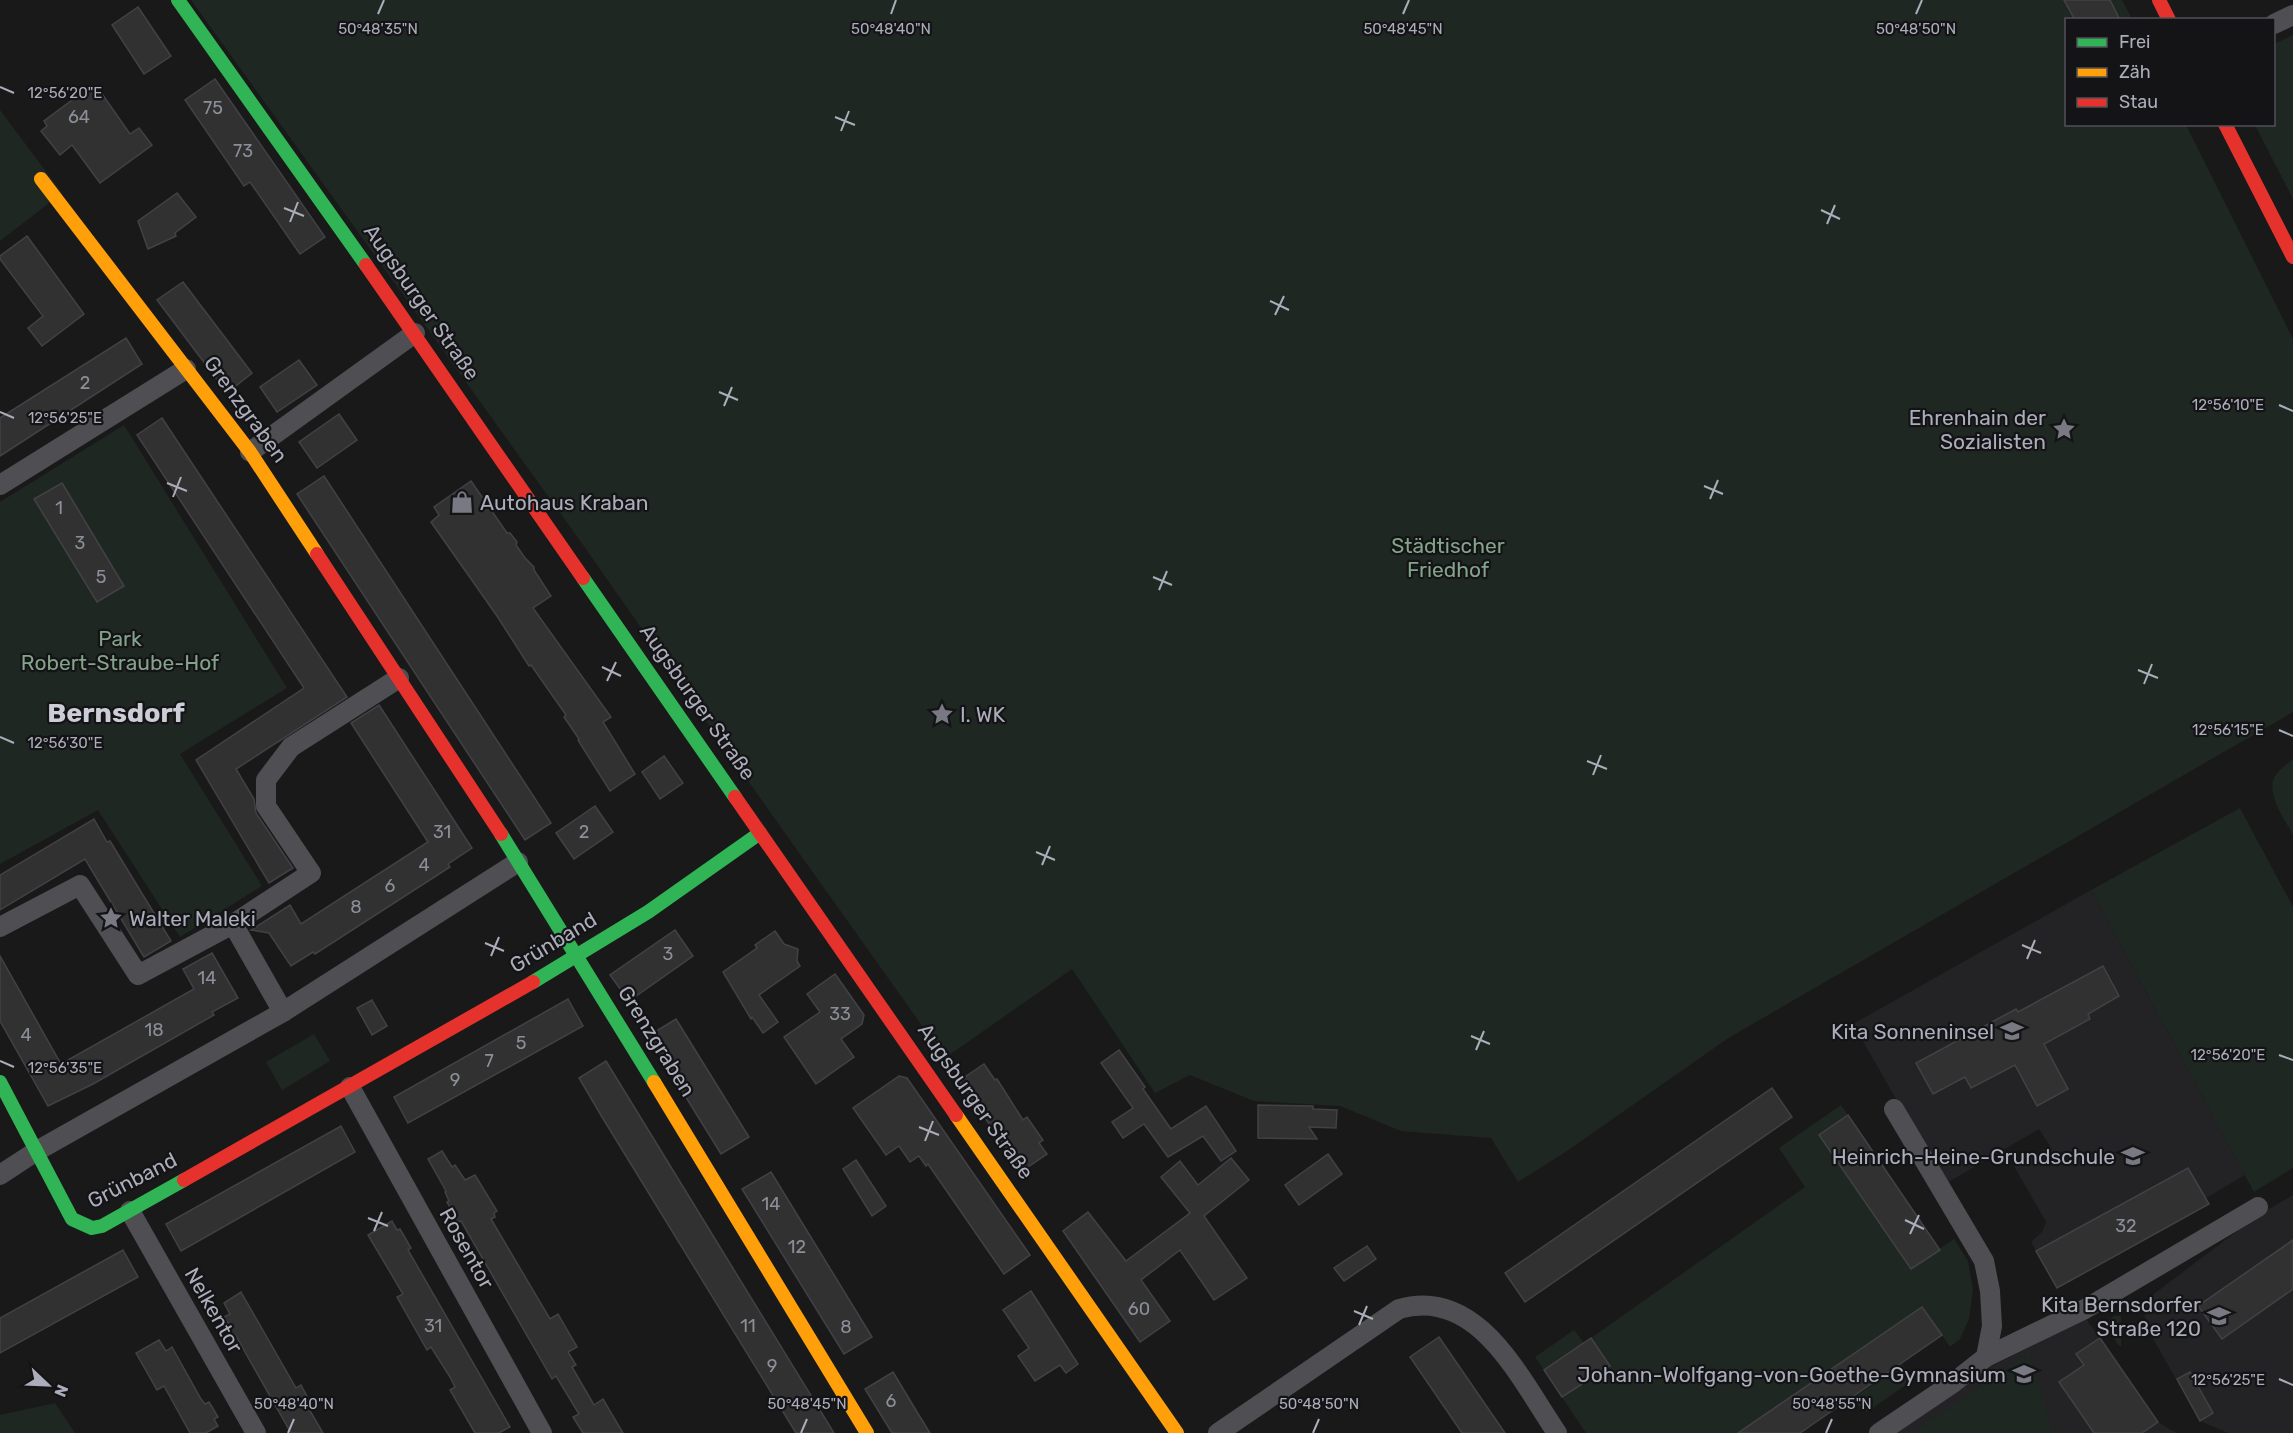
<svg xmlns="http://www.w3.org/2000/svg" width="2293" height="1433" viewBox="0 0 2293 1433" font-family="Rubik,sans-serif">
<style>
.built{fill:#232325}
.green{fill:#1f2722}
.building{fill:#313132;stroke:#424246;stroke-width:1.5}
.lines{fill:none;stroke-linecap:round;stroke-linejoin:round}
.street{stroke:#4f4f53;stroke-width:20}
.fast{stroke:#30b455;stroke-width:14}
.slow{stroke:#ff9f0a;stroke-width:14}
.jam{stroke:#e5322d;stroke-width:14}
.ticks{fill:none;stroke:#abadba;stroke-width:2}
.labels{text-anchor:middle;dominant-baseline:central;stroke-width:4.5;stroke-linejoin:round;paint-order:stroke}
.number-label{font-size:18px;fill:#8c8e98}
.street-label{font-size:21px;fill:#abadba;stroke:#141316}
.poi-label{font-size:21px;fill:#abadba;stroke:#141316;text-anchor:end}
.park-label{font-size:21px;fill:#83a48a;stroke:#141316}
.district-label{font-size:27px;font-weight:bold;fill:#cccdd6;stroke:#141316}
.ticks-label{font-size:15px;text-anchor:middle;fill:#abadba;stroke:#141316;stroke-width:4.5;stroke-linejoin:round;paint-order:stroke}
</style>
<rect width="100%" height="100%" fill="#19191a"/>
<g class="built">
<path d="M2091,890l154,285 -39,23 3,6 -152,84 -26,-46 11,-10 4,-10 -32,-56 36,-20 -11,-17 -94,55 -92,-160z"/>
<path d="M2293,1195v238h-65l-28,-12 -52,-91 -6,-27 115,-87z"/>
<path d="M2086,1319l14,19 -23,16 7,11 -25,17 35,51h-200l96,-66z"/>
<path d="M2158,1422l13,8 6,3h-35z"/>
</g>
<g class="green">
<path d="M191,0h1931l10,19 -66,1v104l120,1 107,214v373l-563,325 -163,114 -49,31 -27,-44 -90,-7 -61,-25 -86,-5 -64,-26 -35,18 -83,-124 -127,89 -180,-253 -184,-263z"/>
<path d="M2293,35v164l-38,-74 19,-1v-80z"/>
<path d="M0,110l62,83 -62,48z"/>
<path d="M124,425l163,263 -107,66 82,132 -82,51 -82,-127 -98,54v-362z"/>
<path d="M2293,759v76c-8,-15 -28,-42 -18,-59 4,-6 12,-12 18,-17z"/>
<path d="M2240,808l53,99v261l-39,24 -163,-302z"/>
<path d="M314,1034l16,27 -48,29 -16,-28z"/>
<path d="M1841,1105l7,10 -29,21 91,133 44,-30 14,22 5,29 -4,29 -9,20 -10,8 -28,-40 -184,126h-152l-51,-76 39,-27 10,13 221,-156 -26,-39z"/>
<path d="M2114,1316h7v30h-2l-12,-18 1,-7z"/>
<path d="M2029,1352l24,81h-139z"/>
<path d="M1902,1364l8,11 -3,2 3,5 -43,30 -4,-5 -2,2 -8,-11z"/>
<path d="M55,1403l20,30h-75v-18z"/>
</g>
<g class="building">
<path d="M2064,0h46l10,20h-45z"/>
<path d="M138,7l33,49 -27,18 -32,-49z"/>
<path d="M215,79l110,158 -25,17 -50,-72 -6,4 -59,-86z"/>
<path d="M88,88l4,5 6,-5 32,46 9,-6 13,17 -52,38 -28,-38 -12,10 -19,-24 6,-5 -3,-5z"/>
<path d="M177,193l19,24 -21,16 1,3 -28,13 -10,-28z"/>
<path d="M27,236l57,78 -42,32 -14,-18 15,-12 -43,-57v-3z"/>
<path d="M183,282l69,91 -25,20 -70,-93z"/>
<path d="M126,338l16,26 -142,92v-38z"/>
<path d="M299,360l18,25 -40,27 -17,-25z"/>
<path d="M339,414l18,26 -40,28 -18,-26z"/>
<path d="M162,418l185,279 -111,72 18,30 2,14 37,55 -24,15 -73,-123 108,-72 -167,-253z"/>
<path d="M324,476l227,347 -26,17 -228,-346z"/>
<path d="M471,481l36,52h3l7,9 -1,3 9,13 9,9v3l17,26 -18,12 78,109 -8,5 32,52 -25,17 -32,-51 1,-1 -15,-22 2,-2 -35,-50 -2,1 -32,-50 -66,-94 8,-7 -5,-8z"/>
<path d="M62,483l62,103 -27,16 -63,-103z"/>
<path d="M379,705l93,143 -24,16 2,3 -135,87 -2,-2 -22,14 -22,-33 -18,-3 39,-25 11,19 127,-82 -77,-119z"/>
<path d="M664,756l19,27 -23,16 -18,-27z"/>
<path d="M595,806l18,26 -39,27 -18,-26z"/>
<path d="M94,819l13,23 3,-1 61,100 -27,16 -59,-98 -85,51v-35z"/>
<path d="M675,930l18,26 -64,45 -19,-26z"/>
<path d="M775,931l9,13 14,5 -1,12 3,5 -41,29 19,27 -15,11 -11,-16 -1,2 -28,-47 34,-24 -2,-3z"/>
<path d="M212,953l26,45 -26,14 2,3 -121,69 -45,22 -48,-85v-65l61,108 133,-75 -11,-20z"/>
<path d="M2103,966l16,30 -31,18 2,5 -46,25 24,45 -31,17 -22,-41 -44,23 -6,-11 -32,17 -17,-31 100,-54 2,3z"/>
<path d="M835,974l29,41 -2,9 -21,15 13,18 -38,27 -32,-47 36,-25 -13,-18z"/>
<path d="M568,999l15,27 -175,97 -14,-26z"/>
<path d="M372,1000l15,26 -15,9 -15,-27z"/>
<path d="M676,1019l73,118 -28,17 -73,-118z"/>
<path d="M1119,1050l26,37 -2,2 28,40 35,-23 30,45 -15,10 -18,-25 -35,21 -24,-33 -21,14 -11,-16 21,-14 -32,-45z"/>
<path d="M606,1061l117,191 111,181h-38l-194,-316 -23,-39z"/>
<path d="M984,1064l11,16 2,-1 26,41 4,-3 16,23 -4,3 8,11 -25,17 -63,-90z"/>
<path d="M899,1076l8,2 123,177 -26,19 -76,-110 -2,2 -7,-10 -9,6 -11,-16 -13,9 -33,-47z"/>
<path d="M1772,1088l20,29 -267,185 -20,-29z"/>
<path d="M1258,1105l55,1v3l24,1 -1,18 -27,-1 8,12 -59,-1z"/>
<path d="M1848,1115l92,135 -29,19 -92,-134z"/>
<path d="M341,1126l14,26 -174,99 -15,-27z"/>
<path d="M442,1151l10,16 3,-2 10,15 10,-5 22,36 -3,2 1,4 -4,2 59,100 8,-5 19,33 -9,5 8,13 -4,2 22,38 9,-6 20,34h-40l-10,-16 6,-3 -23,-38 -4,3 -91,-158 -3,1 -11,-20 2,-1 -4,-9 1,-1 -18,-32z"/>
<path d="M1328,1154l14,20 -43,31 -14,-20z"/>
<path d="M1231,1158l18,22 -45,36 43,62 -33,22 -34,-50 -39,30 29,41 -30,21 -77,-111 25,-19 38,49 64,-48 -29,-36 19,-16 18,24z"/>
<path d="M856,1160l30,46 -14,10 -29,-47z"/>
<path d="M2188,1168l21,36 -152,84 -21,-37z"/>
<path d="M771,1172l101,165 -28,17 -102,-165z"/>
<path d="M392,1221l5,9 3,-1 11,19 -3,2 102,177 -11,6h-24l-25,-43 5,-3 -5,-10 -19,-30 -4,3 -30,-53 6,-3 -35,-59z"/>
<path d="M2293,1240v49l-71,50 -24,-33z"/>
<path d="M1367,1246l9,13 -32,22 -10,-13z"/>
<path d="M123,1250l15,27 -138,76v-35z"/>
<path d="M1031,1291l47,73 -12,9 -6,-8 -25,16 -17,-25 11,-8 -26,-38z"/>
<path d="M241,1292l55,96 5,-3 9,17 -4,2 17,29h-32l-50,-88 -5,-9 -5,2 -7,-13 4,-2 -4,-6 6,-3 -6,-11z"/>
<path d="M1922,1307l20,28 -100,69 -42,29h-62z"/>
<path d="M1439,1337l66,96h-43l-52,-76z"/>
<path d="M1591,1338l19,28 -48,31 -18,-27z"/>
<path d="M2100,1338l58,84 -16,11h-48l-35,-51 25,-17 -8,-11z"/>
<path d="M159,1340l7,11 6,-4 29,52 4,5 4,-2 9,15 -4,2 4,7 -12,7h-16l-26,-47 -7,4 -21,-37z"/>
<path d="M893,1372l24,40 13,21h-38l-27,-44z"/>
<path d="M2190,1372l23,41 -13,8 -23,-42z"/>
</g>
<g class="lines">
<g class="street">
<path d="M2274,24l19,-9"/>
<path d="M250,452l165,-119"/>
<path d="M0,485l186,-116"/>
<path d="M0,927l80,-42 58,90 95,-51"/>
<path d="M283,1012l-50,-88 78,-51 -45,-67v-26l25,-33 108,-69"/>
<path d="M350,1087l192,346"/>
<path d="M0,1175l35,-23 248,-140 235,-150"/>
<path d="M130,1211l126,222"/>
<path d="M1986,1357l99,-48 173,-102"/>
<path d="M1218,1433l181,-124c79,-23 121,70 158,124"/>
<path d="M1879,1433l74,-50 33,-26 6,-31 -2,-35 -6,-30 -90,-152"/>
</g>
<g class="fast">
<path d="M178,0l188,265"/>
<path d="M583,578l152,219"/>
<path d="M501,834l153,248"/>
<path d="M533,982l115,-70 112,-79"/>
<path d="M0,1082l72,137 20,9 10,-2 82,-46"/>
</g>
<g class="slow">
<path d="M41,179l209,273 67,102"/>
<path d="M654,1082l213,351"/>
<path d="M956,1115l221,318"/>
</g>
<g class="jam">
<path d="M2159,0l10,20"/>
<path d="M2225,124l68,133"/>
<path d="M366,265l217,313"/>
<path d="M317,554l184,280"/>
<path d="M735,797l221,318"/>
<path d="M184,1180l349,-198"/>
</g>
</g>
<path class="ticks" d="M378,14l6,-14M891,14l5,-14M1403,14l6,-14M1916,14l6,-14M0,87l14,6M835,117l20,8M841,131l8,-20M284,208l20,8M1821,210l19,9M290,222l8,-20M1827,224l8,-19M1270,301l19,9M1275,315l9,-19M719,392l19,8M2279,405l14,6M724,406l8,-19M0,412l14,6M167,483l20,8M1704,486l19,8M173,497l8,-20M1710,499l8,-19M1153,577l19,8M1159,590l8,-19M602,667l19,9M2138,670l20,8M607,681l9,-19M2144,684l8,-20M2279,730l14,6M0,737l14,6M1587,761l20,8M1593,775l8,-20M1036,852l19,8M1042,865l8,-19M485,943l19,8M2022,945l19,8M491,956l8,-19M2027,959l8,-19M1471,1036l19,8M1476,1050l8,-19M2279,1055l14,5M0,1061l14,6M919,1127l20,8M925,1141l8,-20M368,1218l20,8M1905,1220l19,9M374,1231l8,-19M1910,1234l9,-19M1354,1311l19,8M1359,1325l8,-19M2279,1379l14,6M288,1433l6,-14M801,1433l6,-14M1313,1433l6,-14M1826,1433l6,-14"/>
<defs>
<g id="sight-bare" transform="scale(1.8)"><path d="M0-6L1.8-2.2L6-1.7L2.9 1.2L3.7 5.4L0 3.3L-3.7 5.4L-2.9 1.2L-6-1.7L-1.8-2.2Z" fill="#787982" stroke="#141316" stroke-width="2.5" paint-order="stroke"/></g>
<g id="shop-bare" transform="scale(1.8)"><path d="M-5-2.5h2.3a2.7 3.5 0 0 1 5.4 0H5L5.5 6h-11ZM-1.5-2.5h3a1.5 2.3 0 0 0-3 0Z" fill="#787982" stroke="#141316" stroke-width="2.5" paint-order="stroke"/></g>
<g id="school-bare" transform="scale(1.8)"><path d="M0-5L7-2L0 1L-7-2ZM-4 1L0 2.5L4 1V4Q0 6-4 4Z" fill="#787982" stroke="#141316" stroke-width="2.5" paint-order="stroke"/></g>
</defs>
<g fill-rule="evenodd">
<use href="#sight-bare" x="2064" y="429"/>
<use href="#shop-bare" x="462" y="502"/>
<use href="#sight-bare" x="942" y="714"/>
<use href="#sight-bare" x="111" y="918"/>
<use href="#school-bare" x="2012" y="1031"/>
<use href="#school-bare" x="2133" y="1156"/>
<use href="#school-bare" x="2219" y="1316"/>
<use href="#school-bare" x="2024" y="1374"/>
</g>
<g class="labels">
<g class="number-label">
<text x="213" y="108">75</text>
<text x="79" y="117">64</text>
<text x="243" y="151">73</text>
<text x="85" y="383">2</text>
<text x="59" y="508">1</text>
<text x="80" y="543">3</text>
<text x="101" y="577">5</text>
<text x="442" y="832">31</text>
<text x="584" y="832">2</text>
<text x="424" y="865">4</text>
<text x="390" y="886">6</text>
<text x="356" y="907">8</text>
<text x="668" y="954">3</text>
<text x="207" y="978">14</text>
<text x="840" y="1014">33</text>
<text x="154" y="1030">18</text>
<text x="26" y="1035">4</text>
<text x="521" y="1043">5</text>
<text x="489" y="1061">7</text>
<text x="455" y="1080">9</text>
<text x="771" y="1204">14</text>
<text x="2126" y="1226">32</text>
<text x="797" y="1247">12</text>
<text x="1139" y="1309">60</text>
<text x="433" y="1326">31</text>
<text x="748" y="1326">11</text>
<text x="846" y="1327">8</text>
<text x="772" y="1366">9</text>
<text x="891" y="1401">6</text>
</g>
<g class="street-label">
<text transform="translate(422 302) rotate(55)">Augsburger Straße</text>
<text transform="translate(246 409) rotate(54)">Grenzgraben</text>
<text transform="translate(698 702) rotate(55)">Augsburger Straße</text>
<text transform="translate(553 942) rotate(-31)">Grünband</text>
<text transform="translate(657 1041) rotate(58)">Grenzgraben</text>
<text transform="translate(976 1101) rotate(55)">Augsburger Straße</text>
<text transform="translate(132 1180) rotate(-27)">Grünband</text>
<text transform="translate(467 1248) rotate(61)">Rosentor</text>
<text transform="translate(214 1310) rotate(60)">Nelkentor</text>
</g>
<g class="poi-label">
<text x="2046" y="417">Ehrenhain der<tspan x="2046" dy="24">Sozialisten</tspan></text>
<text x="480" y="502" text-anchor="start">Autohaus Kraban</text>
<text x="960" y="714" text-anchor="start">I. WK</text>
<text x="129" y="918" text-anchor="start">Walter Maleki</text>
<text x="1994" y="1031">Kita Sonneninsel</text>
<text x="2115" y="1156">Heinrich-Heine-Grundschule</text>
<text x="2201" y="1304">Kita Bernsdorfer<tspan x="2201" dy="24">Straße 120</tspan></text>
<text x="2006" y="1374">Johann-Wolfgang-von-Goethe-Gymnasium</text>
</g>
<g class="park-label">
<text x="1448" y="545">Städtischer<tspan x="1448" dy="24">Friedhof</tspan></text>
<text x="120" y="638">Park<tspan x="120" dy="24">Robert-Straube-Hof</tspan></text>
</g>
<g class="district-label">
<text x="116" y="713">Bernsdorf</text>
</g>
</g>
<g class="ticks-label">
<text x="378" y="34">50°48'35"N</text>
<text x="891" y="34">50°48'40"N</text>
<text x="1403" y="34">50°48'45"N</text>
<text x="1916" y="34">50°48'50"N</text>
<text x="65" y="98">12°56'20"E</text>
<text x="2228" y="410">12°56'10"E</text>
<text x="65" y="423">12°56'25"E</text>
<text x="2228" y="735">12°56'15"E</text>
<text x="65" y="748">12°56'30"E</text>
<text x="2228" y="1060">12°56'20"E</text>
<text x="65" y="1073">12°56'35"E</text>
<text x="2228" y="1385">12°56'25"E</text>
<text x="294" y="1409">50°48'40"N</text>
<text x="807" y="1409">50°48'45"N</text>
<text x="1319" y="1409">50°48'50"N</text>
<text x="1832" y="1409">50°48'55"N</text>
</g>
<rect x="2065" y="18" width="210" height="108" fill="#141316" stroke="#505158" stroke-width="1.5"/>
<rect x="2077" y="38" width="30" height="9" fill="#30b455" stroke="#505158" stroke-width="1.5"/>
<text x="2119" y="48" font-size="18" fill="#abadba">Frei</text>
<rect x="2077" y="68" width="30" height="9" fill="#ff9f0a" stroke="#505158" stroke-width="1.5"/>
<text x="2119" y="78" font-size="18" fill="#abadba">Zäh</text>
<rect x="2077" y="98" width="30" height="9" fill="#e5322d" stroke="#505158" stroke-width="1.5"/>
<text x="2119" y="108" font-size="18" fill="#abadba">Stau</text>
<g transform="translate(48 1385) rotate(113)" stroke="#141316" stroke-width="4.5" paint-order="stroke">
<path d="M0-4.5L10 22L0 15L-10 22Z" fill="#abadba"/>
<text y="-9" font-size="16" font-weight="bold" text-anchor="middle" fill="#abadba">N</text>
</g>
</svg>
